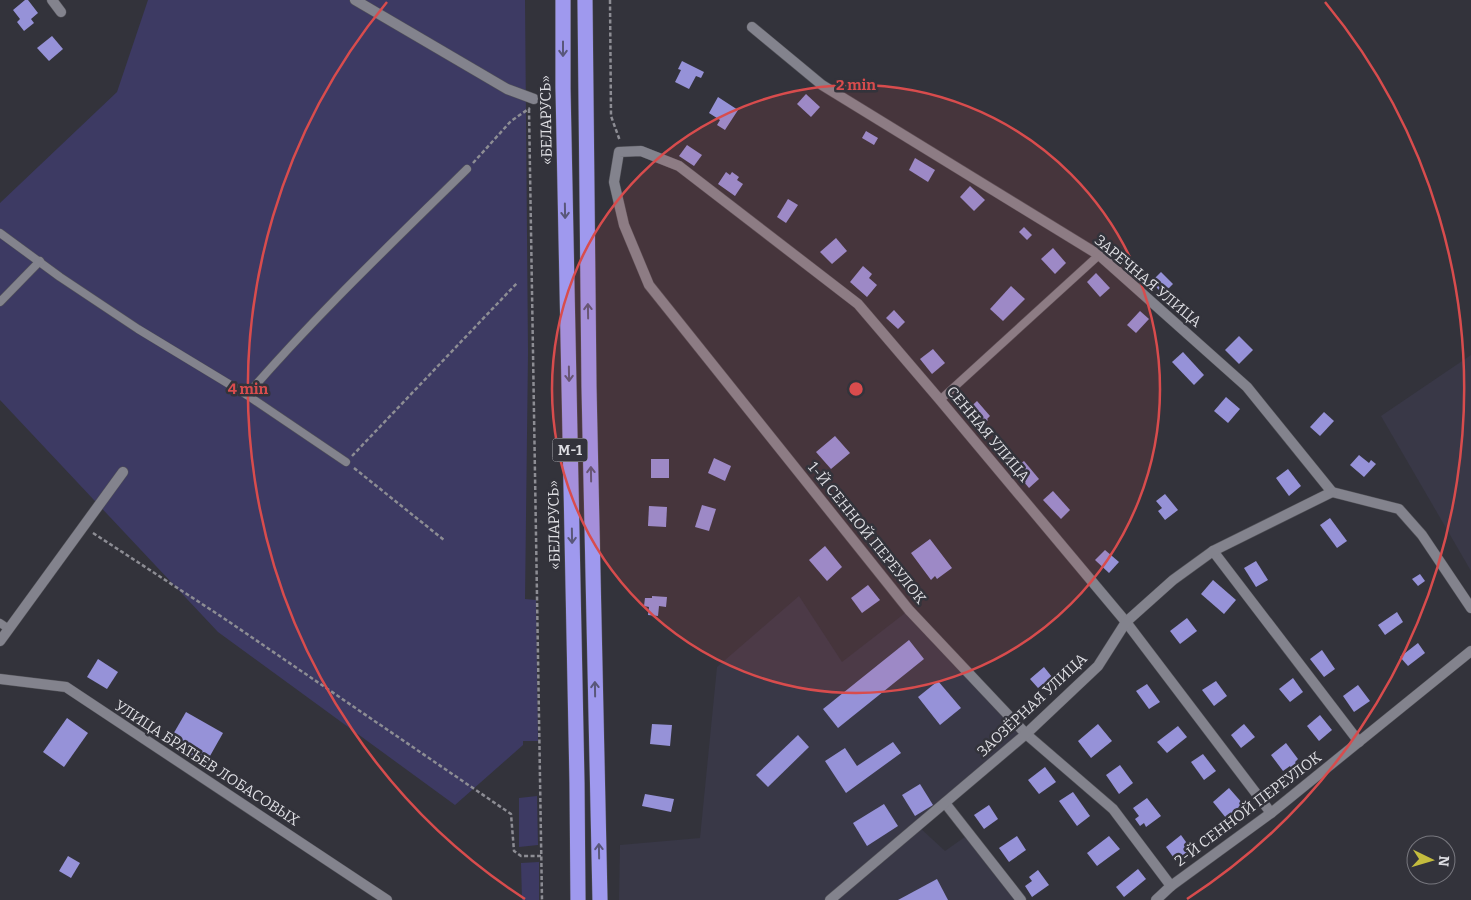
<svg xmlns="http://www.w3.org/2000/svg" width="1471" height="900" viewBox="0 0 1471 900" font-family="Bitter,serif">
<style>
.built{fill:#393847}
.green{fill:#3d3a63}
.building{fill:#9692d8}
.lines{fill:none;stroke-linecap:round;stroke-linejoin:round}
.lane-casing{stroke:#525258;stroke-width:9}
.street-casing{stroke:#525258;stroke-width:11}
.highway-casing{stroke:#525258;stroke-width:16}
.path{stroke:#8d8d94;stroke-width:2.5;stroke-dasharray:4 2.5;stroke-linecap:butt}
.lane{stroke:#83838d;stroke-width:8}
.street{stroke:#83838d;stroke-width:10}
.highway{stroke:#9f99ee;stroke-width:15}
.oneway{stroke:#59577a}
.ring{fill:none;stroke:#d84c4d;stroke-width:2.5}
.labels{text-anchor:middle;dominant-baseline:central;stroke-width:5;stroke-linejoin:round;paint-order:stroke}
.shield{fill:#33333b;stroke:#ababb1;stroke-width:1}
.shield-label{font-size:14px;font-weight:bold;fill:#dedee3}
.street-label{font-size:15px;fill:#dedee3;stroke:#33333b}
.centre{fill:#d84c4d;stroke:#33333b;stroke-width:2.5}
.ring-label{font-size:15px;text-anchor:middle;font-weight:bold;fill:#d84c4d;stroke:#33333b;stroke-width:5;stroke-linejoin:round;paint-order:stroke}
</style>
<rect width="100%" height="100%" fill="#33333b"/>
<g class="built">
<path d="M1471,355v216l-90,-155z"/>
<path d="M799,596l43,66 67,-52 117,124 -108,92 27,25 24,-17 47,66h-397l1,-55 80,-7 17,-171z"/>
</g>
<g class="green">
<path d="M148,0h377l3,353 -3,246 11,1 2,141h-15v4l-68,60 -237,-173 -218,-232v-197l117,-111z"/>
<path d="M537,796l1,49 -19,2v-49z"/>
<path d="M539,862v38h-17l-1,-37z"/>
</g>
<g class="building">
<path d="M25,0h3l10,13 -7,6 3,4 -10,8 -7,-9 3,-3 -7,-9z"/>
<path d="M52,36l11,13 -14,12 -12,-13z"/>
<path d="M682,61l22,11 -3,6 -5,-2 -7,13 -14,-7 6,-12 -3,-1z"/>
<path d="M806,94l14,13 -9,10 -14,-13z"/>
<path d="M718,97l20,13 -13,20 -8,-5 3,-5 -11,-7z"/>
<path d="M866,131l12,7 -4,7 -12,-7z"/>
<path d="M687,145l15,10 -8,11 -15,-10z"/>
<path d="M915,158l20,12 -7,12 -19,-12z"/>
<path d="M726,172l4,3 2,-3 7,5 -2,3 6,4 -8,12 -17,-12z"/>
<path d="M970,186l15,14 -11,11 -14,-14z"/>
<path d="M788,199l10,6 -12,18 -9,-6z"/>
<path d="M1024,227l8,8 -5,5 -8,-8z"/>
<path d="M836,238l11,13 -15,13 -12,-12z"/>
<path d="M1053,248l13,15 -11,11 -14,-15z"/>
<path d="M863,266l9,8 -3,4 8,7 -10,12 -17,-15z"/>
<path d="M1161,272l12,12 -10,10 -12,-12z"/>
<path d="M1096,273l14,15 -10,9 -13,-15z"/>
<path d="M1011,286l14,13 -22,22 -13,-12z"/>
<path d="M894,310l11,12 -7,7 -12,-11z"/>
<path d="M1140,311l9,8 -13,14 -9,-8z"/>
<path d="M1239,336l14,14 -14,14 -14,-14z"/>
<path d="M933,349l12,14 -13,11 -12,-15z"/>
<path d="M1183,352l21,23 -10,10 -22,-23z"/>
<path d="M1226,397l14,12 -12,14 -14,-12z"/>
<path d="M977,401l13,15 -3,3 1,1 -9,8 -14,-16z"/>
<path d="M1324,412l10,9 -14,15 -10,-9z"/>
<path d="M835,436l15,17 -19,16 -15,-17z"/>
<path d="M1359,455l10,8 2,-3 5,4 -12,13 -14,-12z"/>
<path d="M714,458l17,8 -6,15 -17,-8z"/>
<rect x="651" y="459" width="18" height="19"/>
<path d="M1024,461l15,18 -10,9 -16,-19z"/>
<path d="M1288,469l13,17 -12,10 -13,-18z"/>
<path d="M1053,491l17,19 -9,9 -18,-19z"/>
<path d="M1165,494l13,16 -13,10 -7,-9 4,-3 -6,-7z"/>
<path d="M702,505l14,4 -7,22 -14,-4z"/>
<path d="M649,506l18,1 -1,20 -18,-1z"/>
<path d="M1330,518l17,23 -10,7 -17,-23z"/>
<path d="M930,539l22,29 -15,11 -2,-3 -4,4 -20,-27z"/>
<path d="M825,546l17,21 -15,14 -18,-21z"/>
<path d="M1105,550l14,12 -10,11 -14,-13z"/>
<path d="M1256,561l12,19 -12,7 -12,-19z"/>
<path d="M1420,574l5,7 -7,5 -6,-7z"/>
<path d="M1213,580l23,20 -12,14 -23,-20z"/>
<path d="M868,585l12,15 -18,13 -11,-15z"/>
<path d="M652,596l15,1 -1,10 -7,-1 -1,10 -10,-1 1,-8 -5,-1 1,-8h7z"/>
<path d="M1397,612l6,10 -18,13 -7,-10z"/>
<path d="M1187,618l10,13 -17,13 -10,-13z"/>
<path d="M909,640l15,19 -86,69 -15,-19z"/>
<path d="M1418,643l7,10 -17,13 -8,-9z"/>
<path d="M1322,650l13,19 -11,8 -14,-18z"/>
<path d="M98,659l20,13 -11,17 -20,-12z"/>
<path d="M1044,667l12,15 -9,8 -4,-6 -5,4 -8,-9z"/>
<path d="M1293,678l10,14 -13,10 -11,-13z"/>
<path d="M938,681l23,27 -21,17 -22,-28z"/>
<path d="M1216,681l11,15 -13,10 -12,-16z"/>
<path d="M1147,684l13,18 -11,7 -13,-18z"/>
<path d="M1358,685l12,16 -16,11 -11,-16z"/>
<path d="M186,712l37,21 -17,30 -38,-20z"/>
<path d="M1320,715l12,15 -13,11 -12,-15z"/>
<path d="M67,718l21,15 -24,34 -21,-15z"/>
<path d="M652,724l20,1 -2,21 -20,-2z"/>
<path d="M1098,724l14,17 -21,17 -13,-17z"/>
<path d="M1244,724l11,13 -14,11 -10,-13z"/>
<path d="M1178,726l9,11 -20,16 -10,-11z"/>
<path d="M798,735l11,12 -41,40 -12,-12z"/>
<path d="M893,742l8,11 -55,40 -21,-32 20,-13 12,18z"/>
<path d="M1286,743l12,16 -3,3 2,3 -5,4 -2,-3 -7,5 -12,-16z"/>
<path d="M1203,754l13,17 -12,9 -13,-18z"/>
<path d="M1120,765l13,18 -14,11 -13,-19z"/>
<path d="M1045,767l11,15 -17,12 -11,-14z"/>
<path d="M920,784l13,21 -18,11 -13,-21z"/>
<path d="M1229,788l14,16 -17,14 -13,-16z"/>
<path d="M1073,792l17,24 -13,10 -18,-25z"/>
<path d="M645,794l29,5 -3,13 -29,-6z"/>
<path d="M1147,798l14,18 -15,11 -2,-4 -4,3 -5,-7 4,-3 -6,-8z"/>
<path d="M884,804l14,22 -31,20 -14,-23z"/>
<path d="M989,805l9,14 -14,10 -10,-14z"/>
<path d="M1181,835l10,14 -15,12 -10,-14z"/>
<path d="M1017,836l9,14 -17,12 -10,-14z"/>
<path d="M1109,836l11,13 -23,17 -10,-13z"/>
<path d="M68,856l12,7 -9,15 -12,-7z"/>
<path d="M1138,869l8,10 -22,18 -8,-10z"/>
<path d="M1038,870l11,15 -17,12 -7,-11 7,-5 -3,-4z"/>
<path d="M937,879l11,21h-50z"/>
</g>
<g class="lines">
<g class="lane-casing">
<g id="lane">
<path d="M0,233l60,44 78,52 109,66 99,67"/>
<path d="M0,302l40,-41"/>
<path d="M247,395c69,-80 145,-152 220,-226"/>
<path d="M940,400l159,-145"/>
<path d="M0,623l9,6"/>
</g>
</g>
<g class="street-casing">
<g id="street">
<path d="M52,0l9,12"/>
<path d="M355,0l152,89 27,10"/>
<path d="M752,27l70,58 277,170 148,132 85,105 67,17 23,26 49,73"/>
<path d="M1213,551l146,191"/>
<path d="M0,641l123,-169"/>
<path d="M0,679l66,8 321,213"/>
<path d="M945,803l76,97"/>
<path d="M1171,886l-58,-77 -87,-75 -117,-124 -260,-325 -25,-60 -10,-43 5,-30 22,-1 38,15 179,138 82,96 186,222 145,191"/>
<path d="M830,900l196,-166 72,-68 28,-44 47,-42 40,-29 119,-59"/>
<path d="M1156,900l15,-14 100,-73 200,-162"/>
</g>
</g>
<g class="highway-casing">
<g id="highway">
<path d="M563,0v88l14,695 1,117"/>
<path d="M585,0l4,387 11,513"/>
</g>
</g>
<g class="path">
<path d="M610,0l1,116 9,25"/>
<path d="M529,109l13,791"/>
<path d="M473,163l38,-42 19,-13"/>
<path d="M352,456l166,-174"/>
<path d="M354,468l90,72"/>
<path d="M93,533l129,84 289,197 3,37 7,5h20"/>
</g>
<use href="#lane" class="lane"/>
<use href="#street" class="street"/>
<use href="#highway" class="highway"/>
</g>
<defs><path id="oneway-shaft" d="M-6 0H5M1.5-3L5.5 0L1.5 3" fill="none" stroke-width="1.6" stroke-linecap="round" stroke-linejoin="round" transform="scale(1.25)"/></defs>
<g class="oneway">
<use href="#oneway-shaft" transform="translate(563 49) rotate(90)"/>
<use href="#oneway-shaft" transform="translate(565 211) rotate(89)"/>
<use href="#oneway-shaft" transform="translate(588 311) rotate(-91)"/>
<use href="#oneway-shaft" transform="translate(569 374) rotate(89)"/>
<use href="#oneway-shaft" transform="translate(591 474) rotate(-91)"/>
<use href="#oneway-shaft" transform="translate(572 536) rotate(89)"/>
<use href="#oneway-shaft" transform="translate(595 689) rotate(-91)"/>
<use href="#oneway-shaft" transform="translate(599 851) rotate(-91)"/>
</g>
<circle cx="856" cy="389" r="304" fill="#d84c4d" fill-opacity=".12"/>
<g class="ring">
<circle cx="856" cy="389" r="304"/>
<path d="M525 899A608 608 0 0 1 387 2M1325 2A608 608 0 0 1 1187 899"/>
</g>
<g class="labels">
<rect class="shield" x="552.5" y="438.5" width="35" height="23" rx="4"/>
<g class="shield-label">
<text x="570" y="450">М-1</text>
</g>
<g class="street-label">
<text transform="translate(546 120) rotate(-91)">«БЕЛАРУСЬ»</text>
<text transform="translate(1148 281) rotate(40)">ЗАРЕЧНАЯ УЛИЦА</text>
<text transform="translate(988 434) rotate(50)">СЕННАЯ УЛИЦА</text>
<text transform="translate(554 525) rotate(-91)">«БЕЛАРУСЬ»</text>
<text transform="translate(867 533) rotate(51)">1-Й СЕННОЙ ПЕРЕУЛОК</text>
<text transform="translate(1032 705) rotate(-43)">ЗАОЗЁРНАЯ УЛИЦА</text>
<text transform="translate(207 763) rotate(33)">УЛИЦА БРАТЬЕВ ЛОБАСОВЫХ</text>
<text transform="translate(1248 809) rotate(-37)">2-Й СЕННОЙ ПЕРЕУЛОК</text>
</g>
</g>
<circle cx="856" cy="389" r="8" class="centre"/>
<g class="ring-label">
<text x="856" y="90">2 min</text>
<text x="248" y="394">4 min</text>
</g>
<g transform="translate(1431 860) rotate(95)"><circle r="24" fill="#33333b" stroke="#77777e"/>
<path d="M0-4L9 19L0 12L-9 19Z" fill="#c4bc3e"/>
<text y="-8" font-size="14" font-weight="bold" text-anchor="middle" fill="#dedee3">N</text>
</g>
</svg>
